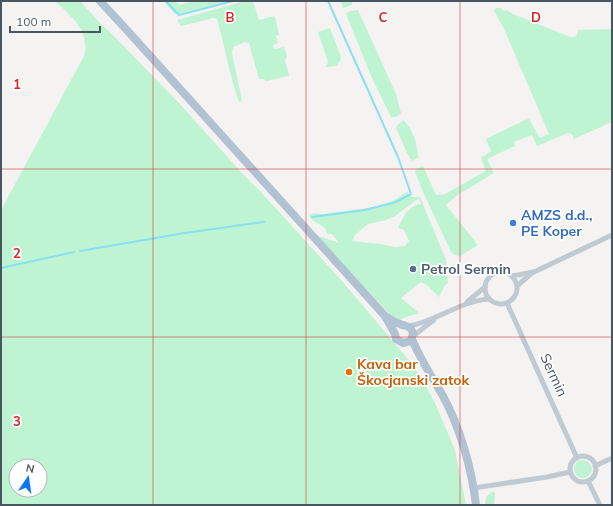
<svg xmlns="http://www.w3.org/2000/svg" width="613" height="506" viewBox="0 0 613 506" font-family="Mulish,sans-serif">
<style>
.green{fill:#bff4d2;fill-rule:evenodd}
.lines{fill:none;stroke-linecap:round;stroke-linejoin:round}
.stream{stroke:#89e0f4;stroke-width:2}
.street{stroke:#bfcad3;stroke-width:5}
.primary{stroke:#b1c2d3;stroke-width:8}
.grid{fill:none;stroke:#d62828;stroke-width:1;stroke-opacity:0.55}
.shop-dot{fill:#3f7fe0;stroke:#fff;stroke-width:1.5}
.service-dot{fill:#5c6f8a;stroke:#fff;stroke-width:1.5}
.food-dot{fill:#e8710a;stroke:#fff;stroke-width:1.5}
.labels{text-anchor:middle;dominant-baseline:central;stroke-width:3.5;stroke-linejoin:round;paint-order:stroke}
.shop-label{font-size:14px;font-weight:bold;fill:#366cbe;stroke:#fff;text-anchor:start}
.service-label{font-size:14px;font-weight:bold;fill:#4e5e75;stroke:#fff;text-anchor:start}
.food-label{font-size:14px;font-weight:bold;fill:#c56008;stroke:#fff;text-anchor:start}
.street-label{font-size:14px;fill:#485662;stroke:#fff}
.grid-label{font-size:13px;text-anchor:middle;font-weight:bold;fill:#d62828;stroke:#fff;stroke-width:3.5;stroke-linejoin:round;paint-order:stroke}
</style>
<rect width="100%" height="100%" fill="#f5f2f2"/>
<g class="green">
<path d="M55,1h25l22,24 8,7 69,71 62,69 18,18 83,91 61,72 18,24 15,28 19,45 11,55h-465v-295l83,-154c7,-24 -13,-40 -29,-55zM16,466h24v24h-24z"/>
<path d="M163,1h12l5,4 14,-4h35l-51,13h-3z"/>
<path d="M245,1h8l6,19 16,-4 4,19 -3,1 2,7 -5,2 1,4 10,-2 3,9 -2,4 4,16 -23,5 -2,-2h-5l-10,-36 -4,-1 -12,5 -1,6 10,48 -3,1c-10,-28 -14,-56 -22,-83l-4,-1 -32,8 -4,-6z"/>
<path d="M340,1h12v4l-9,3z"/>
<path d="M496,8h5l2,3 4,-1 6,4 57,23h4l3,-2 1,-5 34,-1v93l-38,17 -2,-5 -4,-1 -31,13 -5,-11 -18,7 1,4 -28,13 7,14 -35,21 -13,11 32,40 -18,11 -5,-1 -4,-3 -28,-60 -8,-20 1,-3 7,-3 13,29 9,-1 41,-23 -5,-13 10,-7 -5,-12 39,-19 4,-1 11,19 9,-4 -45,-105 -10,-18z"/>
<path d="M358,10l38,84 5,19 -5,4h-5l-19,-39 -26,-64 4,-3z"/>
<path d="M330,28l11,29 -1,4 -4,5 -10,1 2,-5 -10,-30z"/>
<path d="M404,120c5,7 11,15 12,24 1,5 1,8 3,13l-7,4 -5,-8 -11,-25 1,-3z"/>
<path d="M407,192l5,5h8l26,63 2,23 -3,2 -6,12 -12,-12 -6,-3 -20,16 18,15 -16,5 -6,4 -81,-87 23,8 -7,-9h-5l-2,-6 -13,-8 -3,-5 5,-2 9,1 52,-7 16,-5zM419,198l2,6c-12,1 -18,13 -23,24l6,2 5,11 -4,5 -10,1 -14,-3 -29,-3 3,-6 13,-11 18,-4 9,-4z"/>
<circle cx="583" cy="469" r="9"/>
<path d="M492,492h3l-1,13h-9l1,-8z"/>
</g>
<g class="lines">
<g class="stream">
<path d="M166,1l13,14 54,-14"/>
<path d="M312,217l53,-7 31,-8 15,-8 -13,-37 -70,-156"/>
<path d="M80,251l105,-18 79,-11"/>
<path d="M1,268l73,-16"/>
</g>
<g class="street">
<circle cx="501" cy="288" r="16"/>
<path d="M512,276l22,-4 78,-37"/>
<path d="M517,286l16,-14"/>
<path d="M467,302l18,-15"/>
<path d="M507,303l70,155"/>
<path d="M409,326c28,-5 51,-25 80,-27"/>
<path d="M413,336l21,-16"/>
<circle cx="583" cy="469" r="13"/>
<path d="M595,466l17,-8"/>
<path d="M588,481l12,24"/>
<path d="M474,488l73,-11 23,-5"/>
</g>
<g class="primary">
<path d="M100,1l25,27 260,288 10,18 1,5 7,4 8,-2 2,-8c-3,-8 -6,-6 -13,-9 -5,-1 -10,-5 -15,-8"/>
<path d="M412,339c8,20 20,38 31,57 17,31 29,74 33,109"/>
</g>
</g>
<path class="grid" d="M153,1v504M306,1v504M460,1v504M1,169h611M1,337h611"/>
<circle class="shop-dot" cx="513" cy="223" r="4"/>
<circle class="service-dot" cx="413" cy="269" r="4"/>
<circle class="food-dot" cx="349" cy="372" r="4"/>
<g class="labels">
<g class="shop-label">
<text x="521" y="215">AMZS d.d.,<tspan x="521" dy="16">PE Koper</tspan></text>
</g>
<g class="service-label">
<text x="421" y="269">Petrol Sermin</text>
</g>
<g class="food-label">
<text x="357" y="364">Kava bar<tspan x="357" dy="16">Škocjanski zatok</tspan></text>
</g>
<g class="street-label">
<text transform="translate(554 375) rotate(65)">Sermin</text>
</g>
</g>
<g class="grid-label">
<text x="230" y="22">B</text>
<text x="383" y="22">C</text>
<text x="536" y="22">D</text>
<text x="17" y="89">1</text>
<text x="17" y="258">2</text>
<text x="17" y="426">3</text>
</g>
<rect width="613" height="506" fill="none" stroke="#485662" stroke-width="4"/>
<g transform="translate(28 478) rotate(13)"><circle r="19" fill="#ffffff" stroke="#b6bbc0"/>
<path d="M0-3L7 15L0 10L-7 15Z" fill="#0c77f5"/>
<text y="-6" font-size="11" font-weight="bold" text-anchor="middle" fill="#485662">N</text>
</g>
<path d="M10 26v6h90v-6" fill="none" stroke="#485662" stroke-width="2"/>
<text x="16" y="26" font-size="12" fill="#485662" stroke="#ffffff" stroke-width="3" paint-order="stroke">100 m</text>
</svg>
